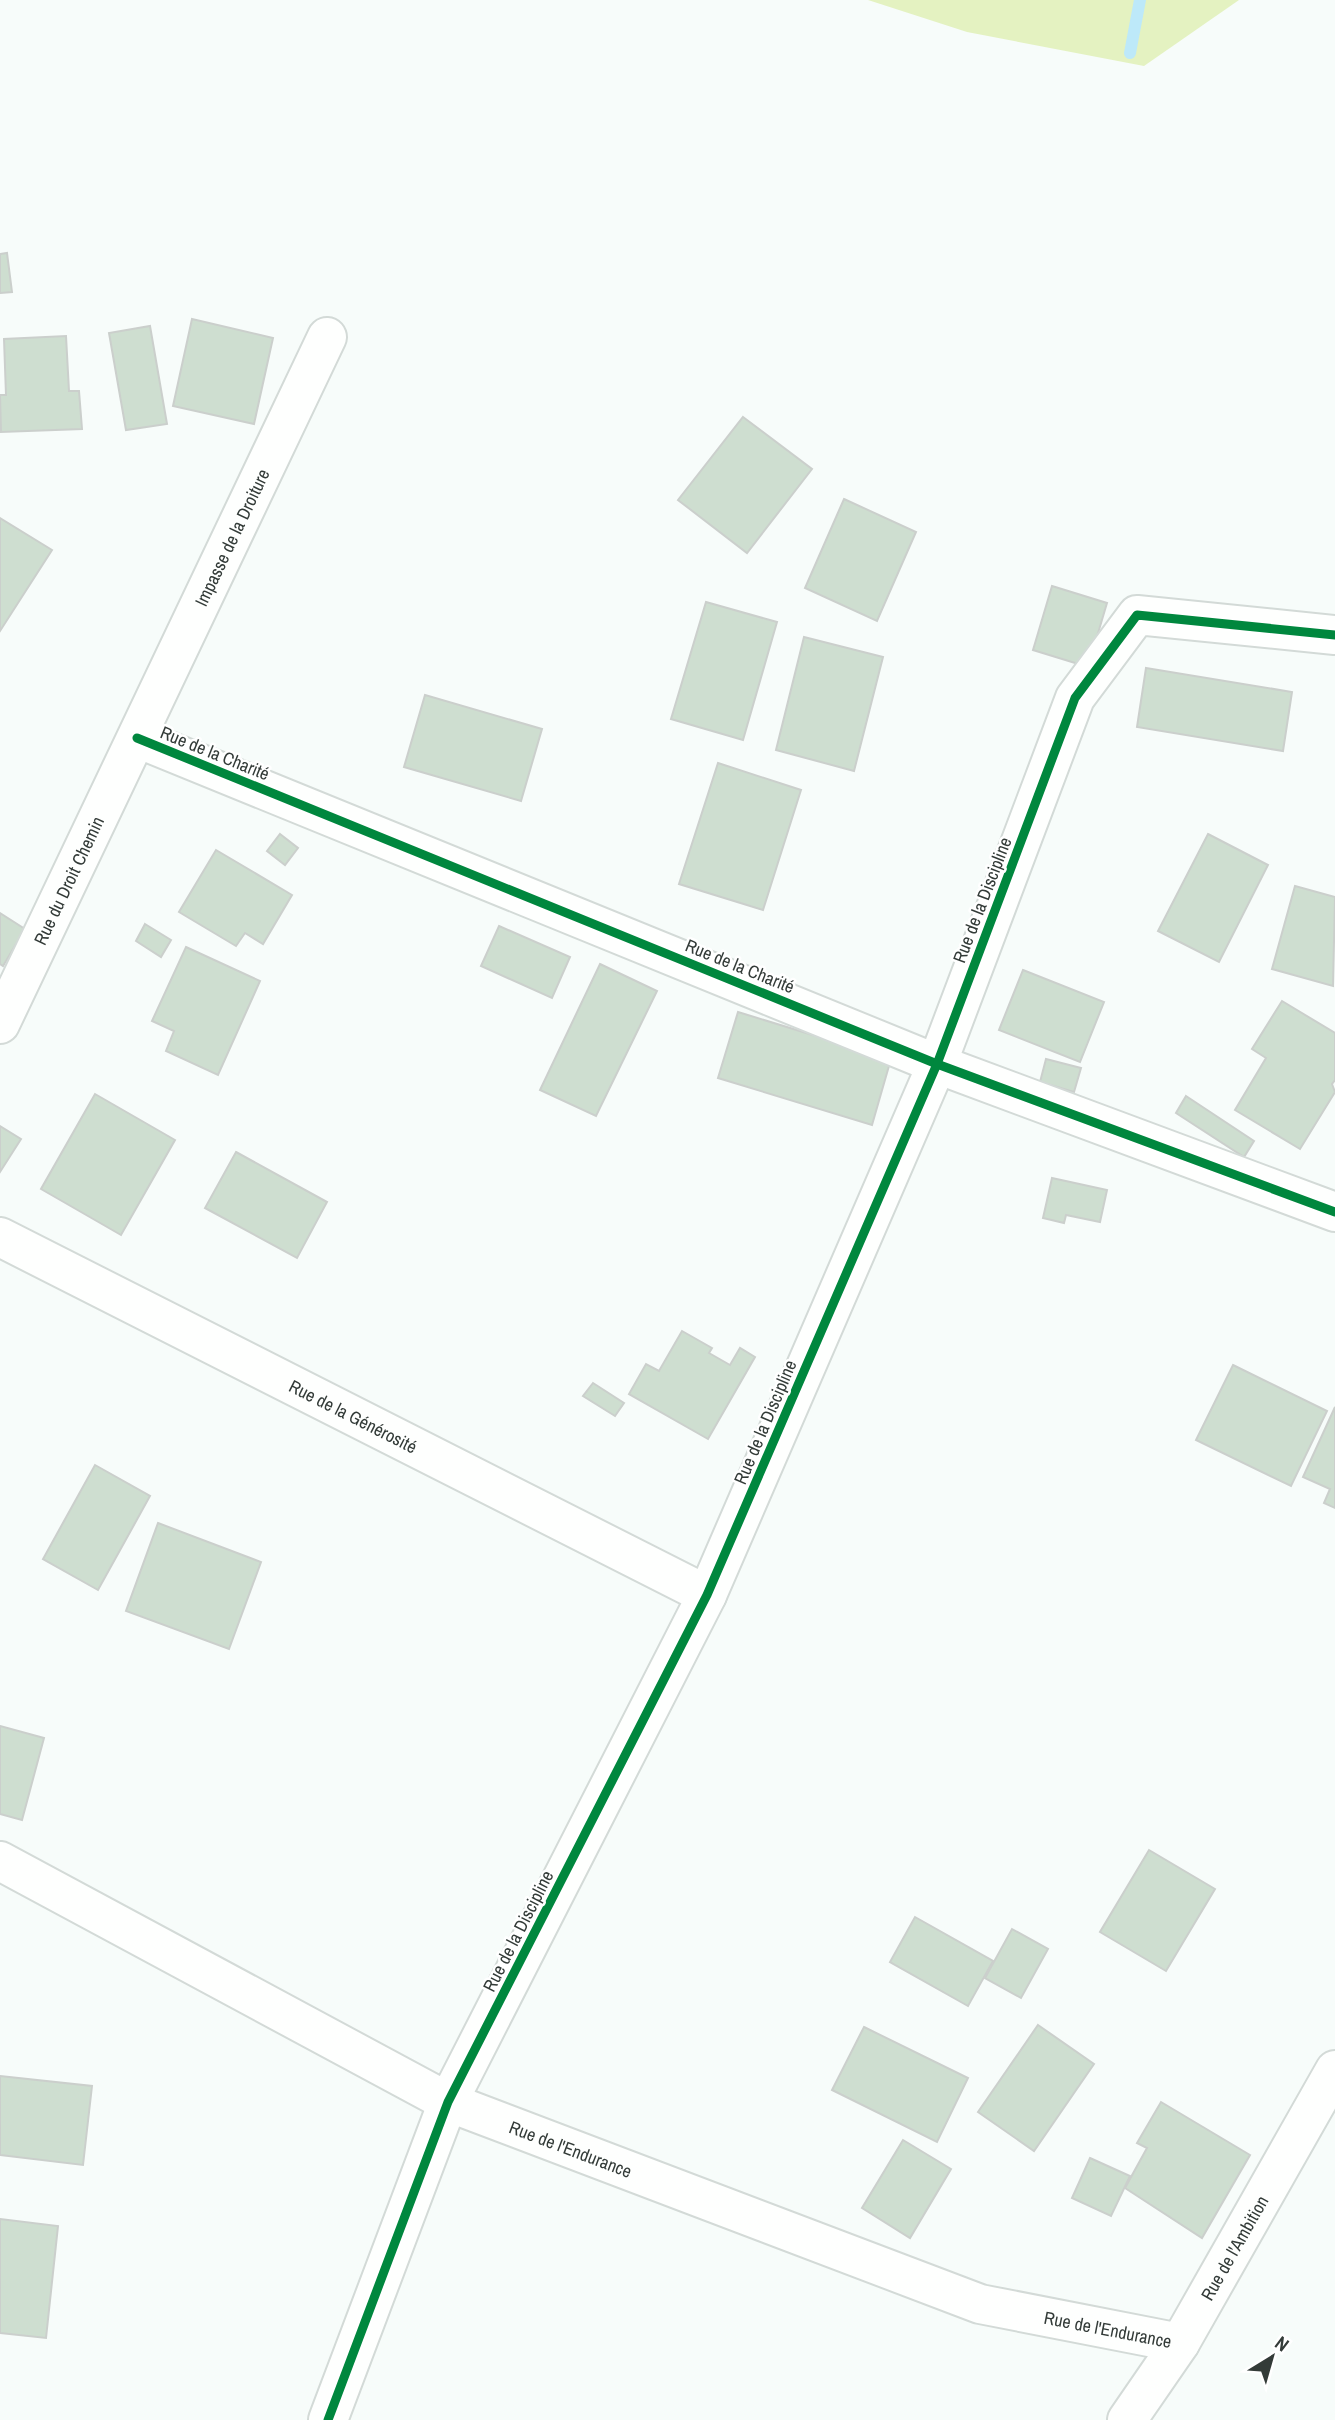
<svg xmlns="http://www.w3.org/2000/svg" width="1335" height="2420" viewBox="0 0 1335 2420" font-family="'Archivo Narrow',sans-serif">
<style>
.green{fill:#e4f2c1}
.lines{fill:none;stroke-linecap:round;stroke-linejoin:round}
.stream{stroke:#bde9f9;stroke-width:12}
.building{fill:#ceded0;stroke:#cbcfcc;stroke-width:2}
.minor-casing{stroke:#d3dad7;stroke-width:42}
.minor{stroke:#fefffe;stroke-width:38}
.cycleway-casing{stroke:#fff;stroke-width:13}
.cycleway{stroke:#00873e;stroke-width:9}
.labels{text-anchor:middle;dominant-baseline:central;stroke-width:5;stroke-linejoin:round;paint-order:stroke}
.street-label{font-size:18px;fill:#333b38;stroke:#fff}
</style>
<rect width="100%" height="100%" fill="#f7fcfa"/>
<path class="green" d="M868,0h371l-95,66 -177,-34z"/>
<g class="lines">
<path class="stream" d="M1130,53l10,-53"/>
</g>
<g class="building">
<path d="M7,253l5,39 -12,1v-39z"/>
<path d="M192,319l81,19 -19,86 -81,-18z"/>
<path d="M150,326l17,98 -41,6 -17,-97z"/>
<path d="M66,336l3,55h10l3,38 -81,3 -1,-37h6l-2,-56z"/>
<path d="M743,417l69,52 -65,84 -69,-53z"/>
<path d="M844,499l72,33 -39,89 -72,-33z"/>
<path d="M0,518l52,32 -52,81z"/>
<path d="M1052,586l55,17 -19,64 -55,-17z"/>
<path d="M706,602l71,20 -34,118 -72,-21z"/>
<path d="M804,637l79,20 -29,114 -78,-21z"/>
<path d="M1146,668l146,24 -9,59 -146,-24z"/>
<path d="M425,695l117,34 -21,72 -117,-34z"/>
<path d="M718,763l83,27 -38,120 -84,-26z"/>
<path d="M280,834l18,14 -13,17 -18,-14z"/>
<path d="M1208,834l60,31 -49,97 -61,-31z"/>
<path d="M216,850l76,45 -29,49 -18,-11 -9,13 -57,-34z"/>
<path d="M1295,886l40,11 -2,89 -61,-17z"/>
<path d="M0,913l25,16 -22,37 -3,-2z"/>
<path d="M145,924l26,16 -10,17 -25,-16z"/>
<path d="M499,926l71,31 -18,41 -71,-32z"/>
<path d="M186,947l74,34 -42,94 -52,-24 8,-20 -22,-10z"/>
<path d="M600,964l57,27 -61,125 -56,-26z"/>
<path d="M1023,970l81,32 -24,60 -81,-32z"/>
<path d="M1282,1001l53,32v47l-3,4 3,8 -35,57 -65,-39 31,-52 -14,-9z"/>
<path d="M738,1012l153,47 -19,66 -154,-47z"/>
<path d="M1046,1059l35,9 -7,24 -34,-10z"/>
<path d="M95,1094l80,46 -54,95 -80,-46z"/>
<path d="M1186,1096l68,45 -10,16 -68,-44z"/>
<path d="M0,1126l21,13 -21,33z"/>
<path d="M236,1152l91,50 -30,56 -92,-50z"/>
<path d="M1052,1178l55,12 -7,32 -34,-7 -2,8 -21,-5z"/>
<path d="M682,1331l30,17 -3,5 21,12 10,-17 15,9 -47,82 -79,-45 17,-30 13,7z"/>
<path d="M1233,1365l94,46 -36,75 -95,-46z"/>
<path d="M593,1383l31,20 -9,13 -32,-20z"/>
<path d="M1335,1407v101l-11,-5 6,-14 -27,-12z"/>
<path d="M95,1465l55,31 -52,94 -55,-31z"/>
<path d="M158,1523l103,39 -32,87 -103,-38z"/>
<path d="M0,1726l44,12 -22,82 -22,-6z"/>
<path d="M1149,1850l66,39 -49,82 -66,-39z"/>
<path d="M915,1917l78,44 -25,45 -78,-44z"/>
<path d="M1012,1929l36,20 -27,49 -36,-20z"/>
<path d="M1038,2025l56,39 -60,87 -56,-39z"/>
<path d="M864,2027l104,51 -31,64 -105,-52z"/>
<path d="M0,2076l92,10 -9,79 -83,-10z"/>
<path d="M1161,2102l89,53 -48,83 -77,-50 22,-40 -10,-5z"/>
<path d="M903,2140l48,29 -41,69 -48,-30z"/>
<path d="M1090,2158l40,18 -19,40 -39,-18z"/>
<path d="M0,2219l58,7 -12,112 -46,-5z"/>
</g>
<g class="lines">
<g class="minor-casing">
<g id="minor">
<path d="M137,738l800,326 398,148"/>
<path id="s1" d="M0,1024l327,-687"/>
<path id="s2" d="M0,1237l707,358"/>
<path id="s3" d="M0,1861l448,241 532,202 200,39"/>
<path d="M328,2420l120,-318 259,-507 230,-531 138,-366 62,-83 198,20"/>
<path id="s4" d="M1127,2420l53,-77 155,-273"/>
</g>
</g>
<use href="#minor" class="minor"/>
<g class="cycleway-casing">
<g id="cycleway">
<path d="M137,738l800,326 398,148"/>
<path d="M328,2420l120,-318 259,-507 230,-531 138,-366 62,-83 198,20"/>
</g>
</g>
<use href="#cycleway" class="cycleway"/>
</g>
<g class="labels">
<g class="street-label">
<text stroke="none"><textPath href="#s1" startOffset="539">Impasse de la Droiture</textPath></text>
<text transform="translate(215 753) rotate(22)">Rue de la Charité</text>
<text stroke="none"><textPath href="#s1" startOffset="159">Rue du Droit Chemin</textPath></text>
<text transform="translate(982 900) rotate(-69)">Rue de la Discipline</text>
<text transform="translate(740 966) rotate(22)">Rue de la Charité</text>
<text stroke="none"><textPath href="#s2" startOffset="396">Rue de la Générosité</textPath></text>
<text transform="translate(765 1422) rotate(-67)">Rue de la Discipline</text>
<text transform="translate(518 1931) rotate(-63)">Rue de la Discipline</text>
<text stroke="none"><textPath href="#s3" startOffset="640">Rue de l'Endurance</textPath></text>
<text stroke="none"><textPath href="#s4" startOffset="203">Rue de l'Ambition</textPath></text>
<text stroke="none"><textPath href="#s3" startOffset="1208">Rue de l'Endurance</textPath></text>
</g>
</g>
<g transform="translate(1272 2357) rotate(37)" stroke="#ffffff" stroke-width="5" paint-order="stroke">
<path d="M0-5L12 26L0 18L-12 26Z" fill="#333b38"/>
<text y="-10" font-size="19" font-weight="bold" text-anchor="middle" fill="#333b38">N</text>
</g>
</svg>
